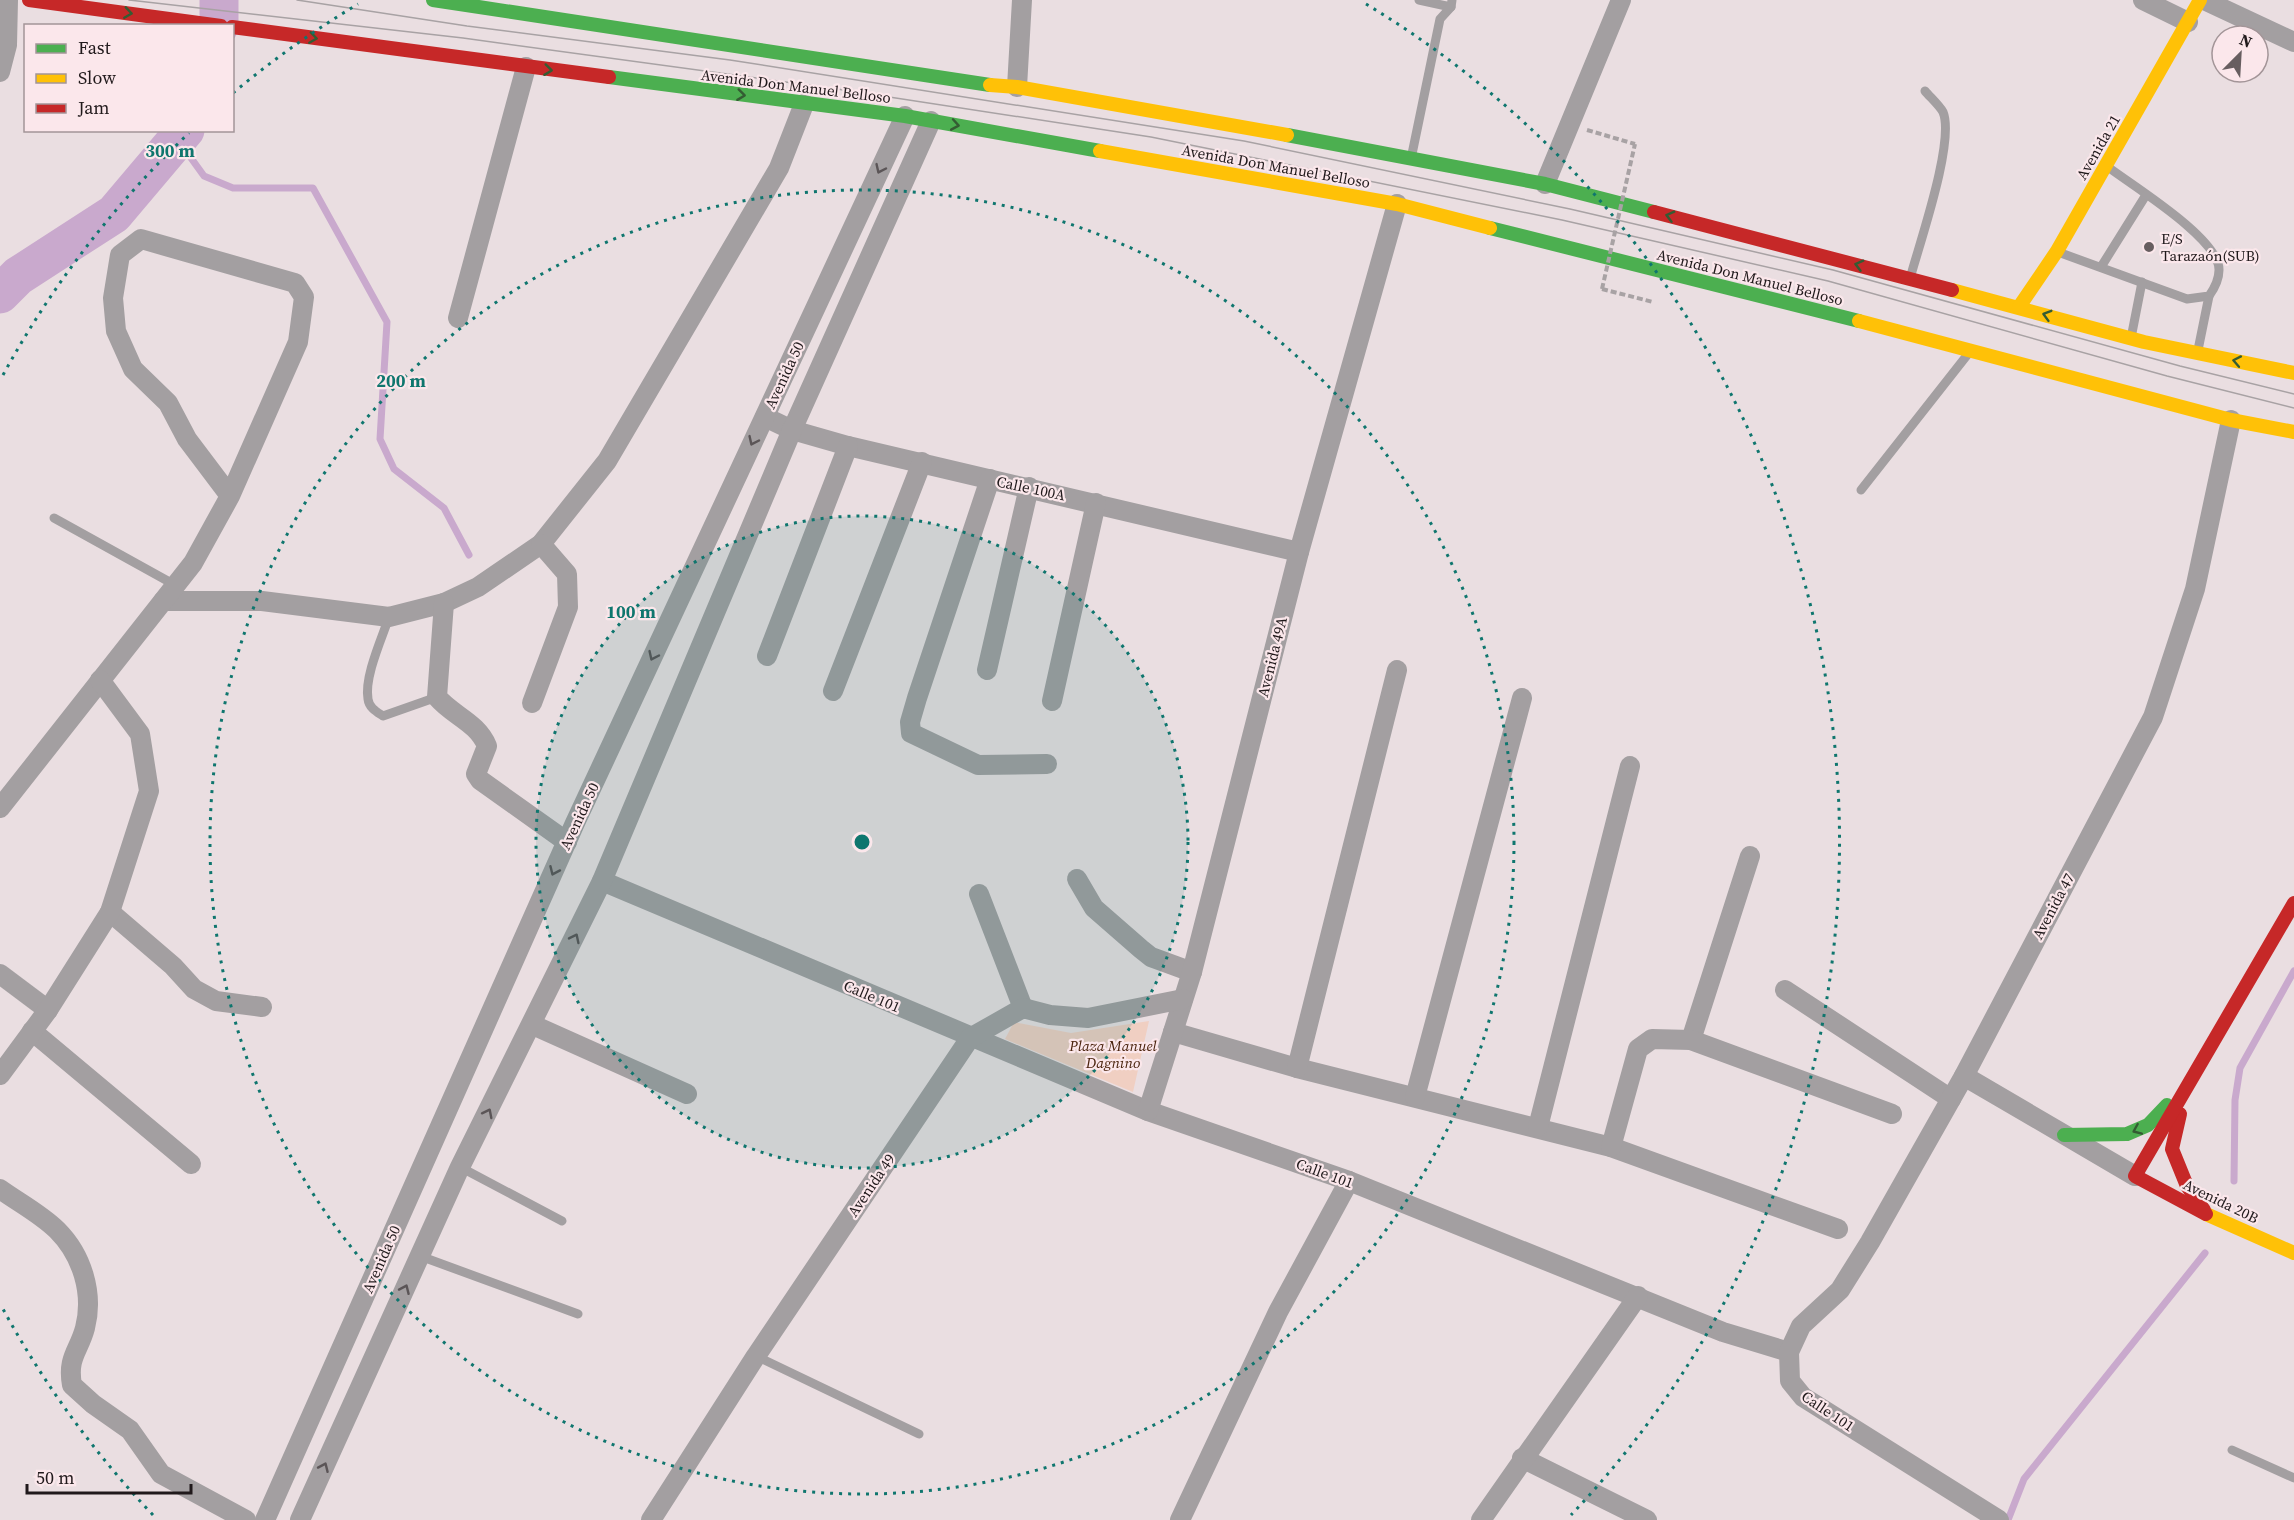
<svg xmlns="http://www.w3.org/2000/svg" width="2294" height="1520" viewBox="0 0 2294 1520" font-family="'Source Serif 4',serif">
<style>
.green{fill:#f0cfc2}
.lines{fill:none;stroke-linecap:round;stroke-linejoin:round}
.stream{stroke:#c9a9cd;stroke-width:7}
.river{stroke:#c9a9cd;stroke-width:39}
.path{stroke:#a8a2a4;stroke-width:4;stroke-dasharray:6 3;stroke-linecap:butt}
.lane{stroke:#a39fa1;stroke-width:9}
.street{stroke:#a39fa1;stroke-width:20}
.fast{stroke:#4caf50;stroke-width:14}
.slow{stroke:#ffc107;stroke-width:14}
.jam{stroke:#c62828;stroke-width:14}
.tram{stroke:#a8a2a4;stroke-width:1.5}
.path-bridge{stroke:#a8a2a4;stroke-width:4;stroke-dasharray:6 3;stroke-linecap:butt}
.oneway{stroke:#345c33}
.oneway2{stroke:#5b5557}
.ring{fill:none;stroke:#0f766e;stroke-width:3;stroke-dasharray:3 6}
.poi-dot{fill:#675e60;stroke:#fbe7eb;stroke-width:2}
.labels{text-anchor:middle;dominant-baseline:central;stroke-width:4.5;stroke-linejoin:round;paint-order:stroke}
.street-label{font-size:15px;fill:#20191b;stroke:#fbe7eb}
.poi-label{font-size:15px;fill:#20191b;stroke:#fbe7eb;text-anchor:start}
.park-label{font-size:15px;font-style:italic;fill:#4a230d;stroke:#fbe7eb}
.centre{fill:#0f766e;stroke:#fbe7eb;stroke-width:3}
.ring-label{font-size:18px;text-anchor:middle;font-weight:bold;fill:#0f766e;stroke:#fbe7eb;stroke-width:4.5;stroke-linejoin:round;paint-order:stroke}
</style>
<rect width="100%" height="100%" fill="#eadee1"/>
<path class="green" d="M1149,1021l-16,71 -128,-53 9,-17 57,11z"/>
<g class="lines">
<g class="stream">
<path d="M178,140l26,36 29,12h80l74,134 -7,117 14,30 50,39 25,47"/>
<path d="M2234,1181l1,-81 5,-32 54,-97"/>
<path d="M2008,1520l16,-41 181,-226"/>
</g>
<g class="river">
<path d="M219,26v-26"/>
<path d="M0,294l18,-18 96,-62 71,-84"/>
</g>
<g class="path">
<path d="M1587,130l48,14"/>
<path d="M1602,289l51,13"/>
</g>
<g class="lane">
<path d="M1419,0l32,7"/>
<path d="M1412,154l28,-135 11,-12 1,-7"/>
<path d="M2058,252l129,47 22,-3c5,-7 10,-16 10,-26 1,-31 -86,-84 -111,-103"/>
<path d="M2101,267l45,-72"/>
<path d="M1911,275c9,-33 44,-134 32,-163 -4,-7 -13,-15 -18,-21"/>
<path d="M2132,333l10,-51"/>
<path d="M2198,350l11,-54"/>
<path d="M1861,490l107,-136"/>
<path d="M54,518l121,67"/>
<path d="M389,617c-7,21 -25,60 -21,82 1,9 9,13 15,17l54,-19"/>
<path d="M460,1167l102,54"/>
<path d="M420,1256l158,58"/>
<path d="M756,1356l163,78"/>
<path d="M2232,1450l62,28"/>
</g>
<g class="street">
<path d="M2143,0l45,22"/>
<path d="M2204,0l90,42"/>
<path d="M0,72l7,-27 1,-45"/>
<path d="M1017,87l5,-87"/>
<path d="M1545,184l76,-184"/>
<path d="M458,318l68,-251"/>
<path d="M765,417l27,13 56,16 451,106"/>
<path d="M990,479l-73,219 -7,24 1,11 67,32 69,-1"/>
<path d="M163,601h99l127,16 55,-14 34,-16 63,-43 66,-83 172,-293 25,-64"/>
<path d="M444,603l-7,94c16,19 40,25 50,49l-11,28 4,6 87,62"/>
<path d="M767,656l81,-210"/>
<path d="M987,670l42,-183"/>
<path d="M833,691l89,-229"/>
<path d="M1052,701l44,-198"/>
<path d="M532,703l36,-96 -1,-33 -26,-30"/>
<path d="M0,808l193,-245 37,-67 68,-154 6,-45 -9,-14 -154,-44 -21,16 -7,43 3,33 17,38 35,34 19,36 43,57"/>
<path d="M1077,879l17,29 47,41 10,8 41,15"/>
<path d="M602,881l546,230 201,70 374,151 66,20"/>
<path d="M979,894l44,114"/>
<path d="M110,912l63,54 21,23 22,12 46,6"/>
<path d="M0,974l48,36"/>
<path d="M1785,990l166,109"/>
<path d="M533,1025l154,69"/>
<path d="M32,1031l159,133"/>
<path d="M1173,1032l124,36 314,79 227,82"/>
<path d="M1691,1040l59,-184"/>
<path d="M1297,1068l100,-398"/>
<path d="M0,1075l48,-65 62,-98 39,-121 -9,-57 -40,-54"/>
<path d="M1964,1076l171,100"/>
<path d="M1415,1097l107,-399"/>
<path d="M1148,1111l44,-139 107,-420 98,-348"/>
<path d="M1538,1127l92,-361"/>
<path d="M1611,1147l27,-98 14,-10 39,1 201,74"/>
<path d="M0,1189c18,13 41,25 57,41 25,25 37,63 28,98 -6,23 -18,29 -13,57l21,19 37,26 31,44 85,46"/>
<path d="M1522,1458l125,62"/>
<path d="M265,1520l310,-697 330,-707"/>
<path d="M300,1520l160,-353 142,-286 190,-451 139,-309"/>
<path d="M651,1520l105,-164 214,-318 53,-30 27,7 38,3 95,-19"/>
<path d="M1180,1520l98,-208 71,-131"/>
<path d="M1481,1520l157,-224"/>
<path d="M1999,1520l-196,-123 -13,-16 -1,-29 12,-26 39,-36 30,-48 94,-166 189,-359 42,-128 36,-169"/>
</g>
<g class="fast">
<path d="M433,0l557,85"/>
<path d="M609,77l296,39 195,35"/>
<path d="M1287,135l258,49 109,28"/>
<path d="M1490,228l369,93"/>
<path d="M2064,1135l63,-1 21,-9 19,-20"/>
</g>
<g class="slow">
<path d="M990,85l27,2 270,48"/>
<path d="M1100,151l297,53 93,24"/>
<path d="M1952,290l192,52 150,31"/>
<path d="M2019,307l38,-56 143,-251"/>
<path d="M1859,321l372,99 63,12"/>
<path d="M2206,1214l88,39"/>
</g>
<g class="jam">
<path d="M29,0l192,26"/>
<path d="M232,27l377,50"/>
<path d="M1654,212l298,78"/>
<path d="M2180,1114l-8,35 15,37 17,24"/>
<path d="M2206,1214l-71,-38 159,-273"/>
</g>
<g class="tram">
<path d="M129,0l334,38 374,51 314,48 411,83 266,61 339,95 127,32"/>
<path d="M297,0l170,26 263,34 514,81 326,68 263,61 347,96 114,28"/>
</g>
<path class="path-bridge" d="M1602,289l33,-145"/>
</g>
<defs><path id="oneway-chevron" d="M-2-3.5L2.5 0L-2 3.5" fill="none" stroke-width="1.6" stroke-linecap="round" stroke-linejoin="round" transform="scale(1.5)"/></defs>
<g class="oneway">
<use href="#oneway-chevron" transform="translate(128 13) rotate(8)"/>
<use href="#oneway-chevron" transform="translate(313 38) rotate(8)"/>
<use href="#oneway-chevron" transform="translate(548 70) rotate(7)"/>
<use href="#oneway-chevron" transform="translate(741 95) rotate(7)"/>
<use href="#oneway-chevron" transform="translate(955 125) rotate(10)"/>
<use href="#oneway-chevron" transform="translate(1670 216) rotate(-165)"/>
<use href="#oneway-chevron" transform="translate(1859 265) rotate(-165)"/>
<use href="#oneway-chevron" transform="translate(2047 315) rotate(-164)"/>
<use href="#oneway-chevron" transform="translate(2237 361) rotate(-169)"/>
<use href="#oneway-chevron" transform="translate(2137 1130) rotate(157)"/>
</g>
<g class="oneway2">
<use href="#oneway-chevron" transform="translate(880 169) rotate(115)"/>
<use href="#oneway-chevron" transform="translate(753 441) rotate(115)"/>
<use href="#oneway-chevron" transform="translate(653 656) rotate(115)"/>
<use href="#oneway-chevron" transform="translate(554 871) rotate(114)"/>
<use href="#oneway-chevron" transform="translate(575 938) rotate(-64)"/>
<use href="#oneway-chevron" transform="translate(488 1113) rotate(-63)"/>
<use href="#oneway-chevron" transform="translate(405 1289) rotate(-66)"/>
<use href="#oneway-chevron" transform="translate(324 1467) rotate(-66)"/>
</g>
<circle cx="862" cy="842" r="326" fill="#0f766e" fill-opacity=".12"/>
<g class="ring">
<circle cx="862" cy="842" r="326"/>
<circle cx="862" cy="842" r="652"/>
<path d="M153 1515A978 978 0 0 1 3 1309M3 375A978 978 0 0 1 189 133M233 93A978 978 0 0 1 358 4M1366 4A978 978 0 0 1 1571 1515"/>
</g>
<circle class="poi-dot" cx="2149" cy="247" r="6"/>
<g class="labels">
<g class="street-label">
<text transform="translate(796 86) rotate(7)">Avenida Don Manuel Belloso</text>
<text transform="translate(2098 147) rotate(-60)">Avenida 21</text>
<text transform="translate(1276 166) rotate(10)">Avenida Don Manuel Belloso</text>
<text transform="translate(1750 277) rotate(14)">Avenida Don Manuel Belloso</text>
<text transform="translate(784 375) rotate(-65)">Avenida 50</text>
<text transform="translate(1031 488) rotate(12)">Calle 100A</text>
<text transform="translate(1272 657) rotate(-76)">Avenida 49A</text>
<text transform="translate(579 816) rotate(-65)">Avenida 50</text>
<text transform="translate(2053 906) rotate(-62)">Avenida 47</text>
<text transform="translate(872 996) rotate(23)">Calle 101</text>
<text transform="translate(1325 1173) rotate(20)">Calle 101</text>
<text transform="translate(871 1185) rotate(-56)">Avenida 49</text>
<text transform="translate(2221 1201) rotate(26)">Avenida 20B</text>
<text transform="translate(381 1259) rotate(-66)">Avenida 50</text>
<text transform="translate(1828 1411) rotate(34)">Calle 101</text>
</g>
<g class="poi-label">
<text x="2161" y="238">E/S<tspan x="2161" dy="17">Tarazaón(SUB)</tspan></text>
</g>
<g class="park-label">
<text x="1113" y="1045">Plaza Manuel<tspan x="1113" dy="17">Dagnino</tspan></text>
</g>
</g>
<circle cx="862" cy="842" r="9" class="centre"/>
<g class="ring-label">
<text x="170" y="157">300 m</text>
<text x="401" y="387">200 m</text>
<text x="631" y="618">100 m</text>
</g>
<rect x="24" y="24" width="210" height="108" fill="#fbe7eb" stroke="#a39598" stroke-width="1.5"/>
<rect x="36" y="44" width="30" height="9" fill="#4caf50" stroke="#a39598" stroke-width="1.5"/>
<text x="78" y="54" font-size="18" fill="#20191b">Fast</text>
<rect x="36" y="74" width="30" height="9" fill="#ffc107" stroke="#a39598" stroke-width="1.5"/>
<text x="78" y="84" font-size="18" fill="#20191b">Slow</text>
<rect x="36" y="104" width="30" height="9" fill="#c62828" stroke="#a39598" stroke-width="1.5"/>
<text x="78" y="114" font-size="18" fill="#20191b">Jam</text>
<g transform="translate(2240 54) rotate(24)"><circle r="28" fill="#fbe7eb" stroke="#a39598" stroke-width="1.5"/>
<path d="M0-4.5L10 22L0 15L-10 22Z" fill="#675e60"/>
<text y="-9" font-size="16" font-weight="bold" text-anchor="middle" fill="#20191b">N</text>
</g>
<path d="M27 1484v9h164v-9" fill="none" stroke="#20191b" stroke-width="3"/>
<text x="36" y="1484" font-size="18" fill="#20191b" stroke="#fbe7eb" stroke-width="4.5" paint-order="stroke">50 m</text>
</svg>
